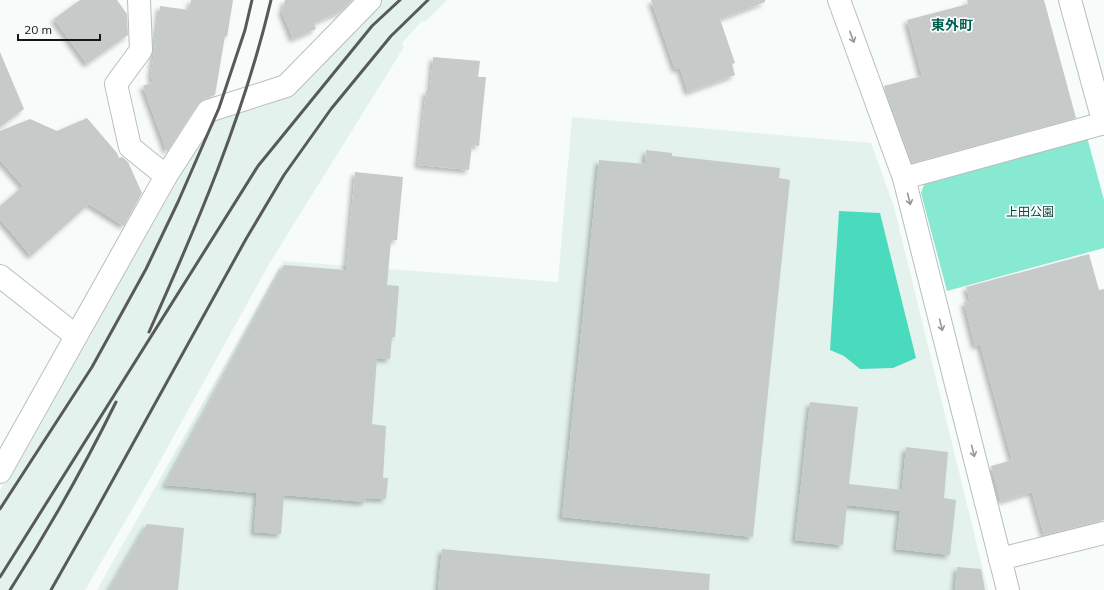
<svg xmlns="http://www.w3.org/2000/svg" width="1104" height="590" viewBox="0 0 1104 590" font-family="Mulish,'Noto Sans JP',sans-serif">
<style>
.built{fill:#e4f2ee}
.green{fill:#88e9d2}
.water{fill:#4adbbe}
.building{fill:#c6cbca;filter:url(#shadow)}
.lines{fill:none;stroke-linecap:round;stroke-linejoin:round}
.street-casing{stroke:#b9bebc;stroke-width:24}
.street{stroke:#fff;stroke-width:22}
.rail{stroke:#575a59;stroke-width:3}
.oneway{stroke:#969796}
.labels{text-anchor:middle;dominant-baseline:central;stroke-width:3.5;stroke-linejoin:round;paint-order:stroke}
.park-label{font-size:12px;fill:#0a4a3e;stroke:#f7fbfa}
.quarter-label{font-size:14px;font-weight:bold;fill:#025f50;stroke:#f7fbfa}
</style>
<defs>
<filter id="shadow"><feDropShadow dx="-3.5" dy="3.5" stdDeviation="2" flood-color="#0004"/></filter>
</defs>
<rect width="100%" height="100%" fill="#f7fbfa"/>
<g class="built">
<path d="M381,0h66l-22,22 -3,-1 -20,22 2,4 -135,217 -115,208 -69,118h-85v-100l92,-157 116,-214 83,-30z"/>
<path d="M572,117l299,26 23,64 94,383h-891l186,-329 275,21z"/>
</g>
<path class="green" d="M1087,137l17,63v48l-157,43 -26,-98 4,-11z"/>
<path class="water" d="M839,211l41,2 36,145 -23,10 -33,1 -16,-13 -14,-6z"/>
<g class="building">
<path d="M80,0h37l10,14 1,21 -41,29 -33,-45z"/>
<path d="M191,0h42l-6,37 -2,-1 -10,59 -11,4 -6,5 -31,48 -24,-66 10,-4 -2,-7 9,-69 29,4z"/>
<path d="M285,0h68l-11,11 -28,12 2,6 -23,10 -11,-27z"/>
<path d="M651,0h114v2l-45,17 15,44 -3,1 3,11 -47,17 -8,-24 -5,1z"/>
<path d="M967,0h77l32,118 -164,45 -28,-77 38,-10 -15,-56 61,-16z"/>
<path d="M0,52l24,57 -24,18z"/>
<path d="M433,57l47,4 -2,16h8l-7,69 -7,-1 -3,25 -51,-5 8,-74h4z"/>
<path d="M87,118l30,35 2,5 3,-1 6,5 14,31 -18,33 -35,-22 -58,52 -31,-37v-13l23,-20 -23,-26v-29l30,-12 27,12z"/>
<path d="M646,150l26,3v3l108,12 -1,10 11,2 -37,357 -191,-20 37,-357 46,4z"/>
<path d="M355,172l48,5 -6,63h-6l-4,45 12,1 -4,51h-3l-2,22 -13,-1 -5,66 14,2 -3,52h5l-2,21 -20,-1 -1,4 -81,-7 -3,39 -27,-2 3,-39 -92,-8 119,-220 62,5z"/>
<path d="M1089,254l10,36 5,-1v231l-60,15 -12,-43 -31,9 -10,-35 21,-6 -32,-116 -5,2 -11,-44 6,-1 -4,-14z"/>
<path d="M810,402l48,5 -9,77 53,6 4,-43 42,5 -4,46 12,2 -6,55 -54,-6 4,-38 -53,-6 -4,40 -48,-5z"/>
<path d="M147,524l37,4 -6,62h-69z"/>
<path d="M442,549l268,25 -1,16h-271z"/>
<path d="M957,567l24,2 4,21h-30z"/>
</g>
<g class="lines">
<g class="street-casing">
<g id="street">
<path d="M839,0l65,178 104,412"/>
<path d="M1070,0l34,124"/>
<path d="M166,176l42,-65 78,-25 84,-86"/>
<path d="M904,178l200,-55"/>
<path d="M0,276l76,60"/>
<path d="M0,472l166,-296 -36,-29 -14,-63 25,-34 -2,-50"/>
<path d="M1000,559l104,-26"/>
</g>
</g>
<use href="#street" class="street"/>
<g class="rail">
<path d="M149,332c48,-107 95,-217 122,-332"/>
<path d="M0,509l92,-142 54,-98 32,-67 41,-94 26,-78 7,-30"/>
<path d="M0,577l258,-411 114,-140 28,-26"/>
<path d="M10,590c39,-61 74,-123 106,-188"/>
<path d="M51,590l43,-76 152,-275 38,-64 47,-66 60,-73 37,-36"/>
</g>
</g>
<defs><path id="oneway-shaft" d="M-6 0H5M1.5-3L5.5 0L1.5 3" fill="none" stroke-width="1.6" stroke-linecap="round" stroke-linejoin="round"/></defs>
<g class="oneway">
<use href="#oneway-shaft" transform="translate(852 37) rotate(70)"/>
<use href="#oneway-shaft" transform="translate(909 199) rotate(76)"/>
<use href="#oneway-shaft" transform="translate(941 325) rotate(76)"/>
<use href="#oneway-shaft" transform="translate(973 451) rotate(76)"/>
</g>
<g class="labels">
<g class="park-label">
<text x="1030" y="211">上田公園</text>
</g>
<g class="quarter-label">
<text x="952" y="25">東外町</text>
</g>
</g>
<path d="M18 34v6h82v-6" fill="none" stroke="#151716" stroke-width="2"/>
<text x="24" y="34" font-size="12" fill="#151716" stroke="#f7fbfa" stroke-width="3" paint-order="stroke">20 m</text>
</svg>
